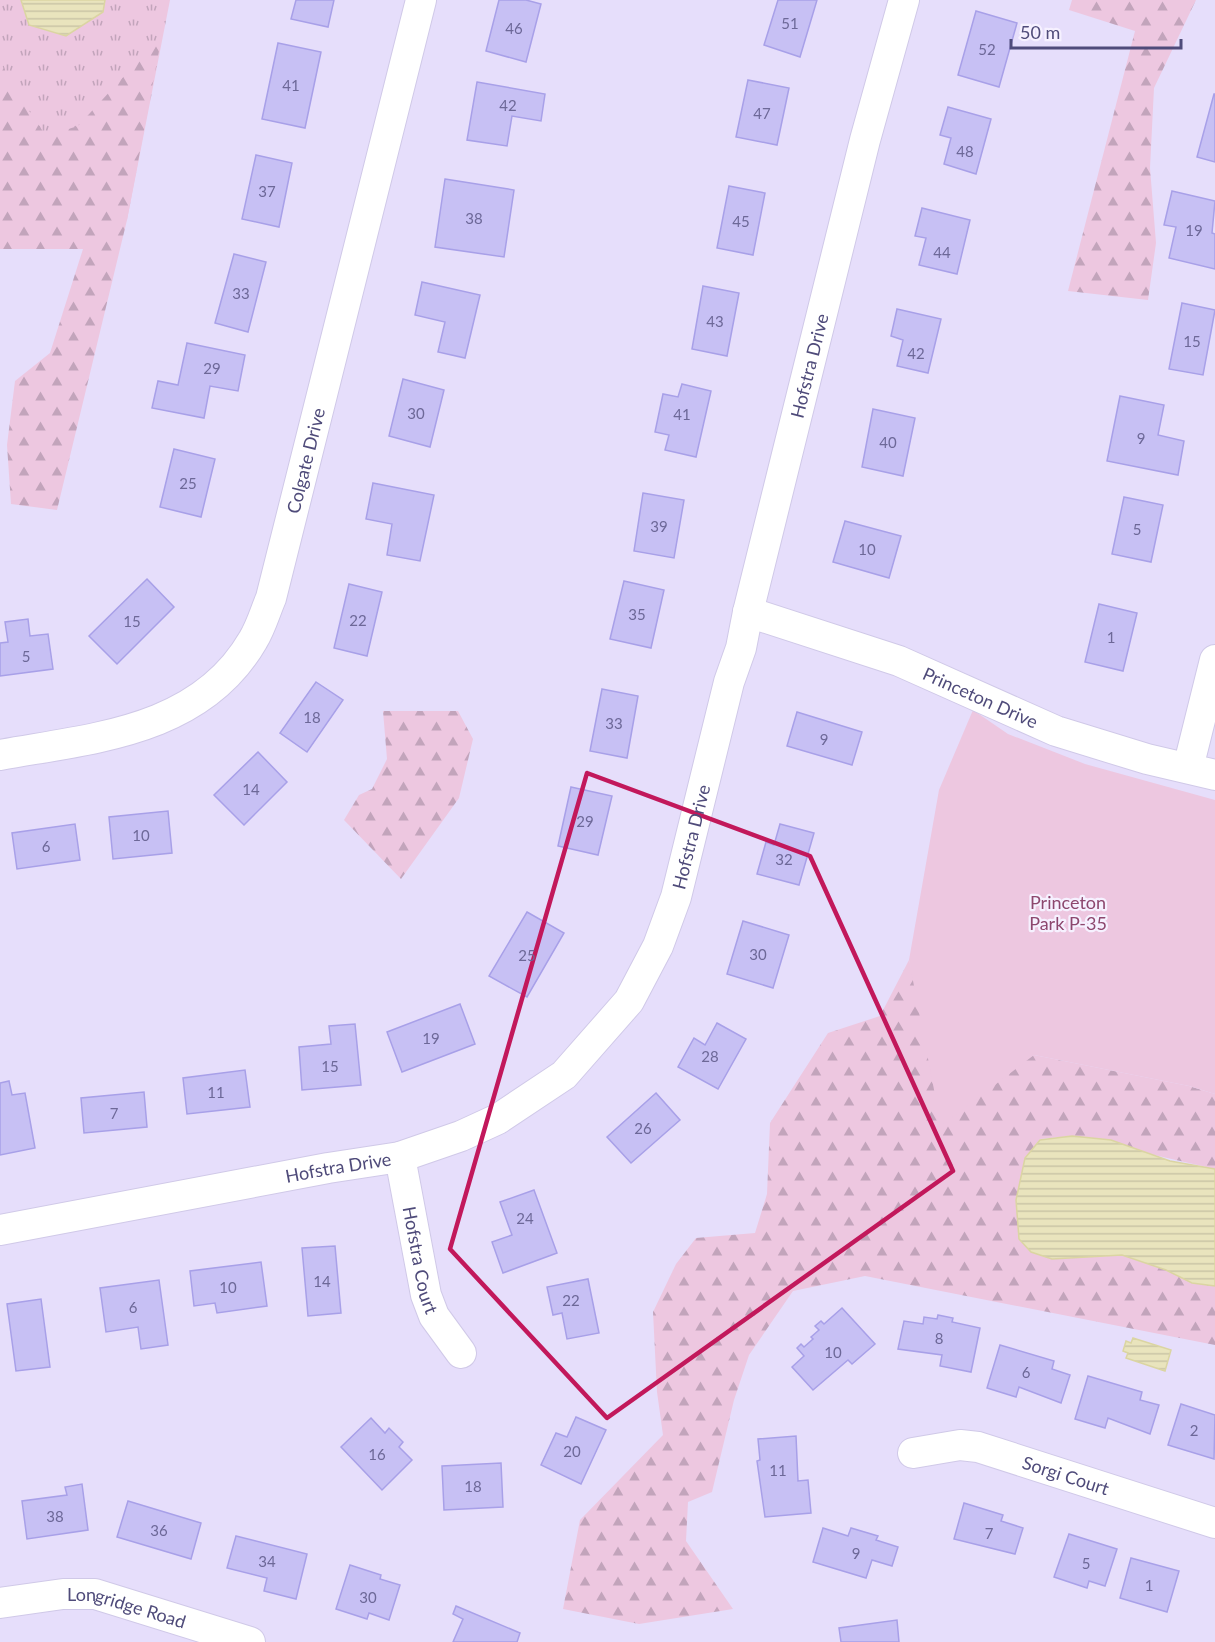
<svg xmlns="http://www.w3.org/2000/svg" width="1215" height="1642" viewBox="0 0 1215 1642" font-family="Lato,sans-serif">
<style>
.residential{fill:#e6defb}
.grass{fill:url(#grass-tufts)}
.forest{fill:url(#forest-firs)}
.park{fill:#edc7e0}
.water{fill:url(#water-rules);stroke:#dbd5a2;stroke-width:1.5}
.building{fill:#c7c0f4;stroke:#a8a0e8;stroke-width:1.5}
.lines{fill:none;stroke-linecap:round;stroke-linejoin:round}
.minor-casing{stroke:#d0c9e8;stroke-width:32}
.minor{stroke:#fff;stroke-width:30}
.marked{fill:none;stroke:#c2185b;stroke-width:4.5;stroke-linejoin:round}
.labels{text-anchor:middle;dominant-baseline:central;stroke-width:4.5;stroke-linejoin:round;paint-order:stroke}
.number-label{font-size:15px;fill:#6d6898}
.street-label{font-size:18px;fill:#4f4b7a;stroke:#f6f1ff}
.park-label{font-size:18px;fill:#8d476e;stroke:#f6f1ff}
</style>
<defs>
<pattern id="grass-tufts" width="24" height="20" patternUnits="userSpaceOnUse" patternTransform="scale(1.5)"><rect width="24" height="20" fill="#edc7e0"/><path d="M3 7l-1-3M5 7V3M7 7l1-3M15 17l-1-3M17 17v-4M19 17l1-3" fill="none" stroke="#c2a4bb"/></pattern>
<pattern id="forest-firs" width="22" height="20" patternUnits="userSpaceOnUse" patternTransform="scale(1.5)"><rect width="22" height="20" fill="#edc7e0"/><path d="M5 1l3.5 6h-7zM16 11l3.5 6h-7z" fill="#c2a4bb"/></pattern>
<pattern id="water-rules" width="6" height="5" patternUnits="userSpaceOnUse" patternTransform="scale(1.5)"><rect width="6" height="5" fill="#e9e4bd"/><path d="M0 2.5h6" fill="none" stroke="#cac5a6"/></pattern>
</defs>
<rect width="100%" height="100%" fill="#f1eafd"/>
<rect class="residential" x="0" y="0" width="1215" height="1642"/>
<path class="grass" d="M0,0h21l8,25 74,-13 2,-12h65l-43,220 -127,29z"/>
<g class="forest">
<path d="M1072,0h124l-42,88 -4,80 6,75 -8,57 -80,-9 67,-260 -66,-21z"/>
<path d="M162,35l-35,185 -70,290 -46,-6 -4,-59 8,-64 35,-28 33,-104h-83v-189l9,21 37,55 32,-10z"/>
<path d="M383,711h75l15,28 -14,59 -58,81 -57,-59 15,-25 13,-6 15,-30z"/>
<path d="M909,960l39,136 86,-41 155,31 26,8v75l-143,-33 -32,3 -15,19 27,101 70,-4 44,15 26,13 23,3v59l-350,-69 -72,15 -44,64 -15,45 -22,92 -24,10 -2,39 47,68 -94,15 -76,-15 17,-89 83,-85 -6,-43 -4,-80 23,-48 20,-26 59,-5 12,-39 3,-71 58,-90 52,-17z"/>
</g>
<path class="park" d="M973,710l35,24 77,30 130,36v294l-26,-8 -155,-31 -93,71 -32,-166 30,-170z"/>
<g class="water">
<path d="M21,0h84l-2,12 -37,24 -37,-11z"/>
<path d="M1072,1136l39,4 59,21 45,8v117l-23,-3 -26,-13 -44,-15 -70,4 -21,-7 -12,-13 -3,-39 9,-42 15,-18z"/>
<path d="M1133,1338l38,12 -6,21 -39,-13 2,-5 -5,-2 3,-10 5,2z"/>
</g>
<g class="building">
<path d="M296,0h38l-6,27 -37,-8z"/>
<path d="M499,0h27l15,4 -15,58 -40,-11z"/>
<path d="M778,0h39l-17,57 -36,-12z"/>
<path d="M976,11l41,12 -18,64 -41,-12z"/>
<path d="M278,43l43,9 -16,76 -43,-9z"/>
<path d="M748,80l41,8 -12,57 -41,-8z"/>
<path d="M477,82l68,12 -4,27 -29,-5 -5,30 -40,-6z"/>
<path d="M1214,94h1v68l-18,-5z"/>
<path d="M948,107l43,12 -15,55 -32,-10 7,-26 -11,-3z"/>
<path d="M256,155l36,8 -13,64 -37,-8z"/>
<path d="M445,179l69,11 -10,67 -69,-10z"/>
<path d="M729,186l36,7 -12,62 -36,-7z"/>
<path d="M1172,191l43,10 -3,32 3,1v35l-46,-11 7,-31 -12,-2z"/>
<path d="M922,208l48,12 -13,54 -38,-9 7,-27 -11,-2z"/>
<path d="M234,254l32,8 -18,70 -33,-9z"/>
<path d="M422,282l58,13 -15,63 -27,-6 7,-30 -30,-7z"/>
<path d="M703,286l36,7 -12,63 -35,-7z"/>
<path d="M1182,303l33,7 -12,65 -34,-6z"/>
<path d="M897,309l44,10 -13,54 -31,-7 6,-26 -12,-4z"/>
<path d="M187,343l58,12 -7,36 -28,-5 -6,32 -52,-10 6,-27 20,4z"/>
<path d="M403,379l41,11 -14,57 -41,-11z"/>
<path d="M682,384l29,7 -15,66 -31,-7 4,-15 -14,-3 8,-38 15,3z"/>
<path d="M1120,396l44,9 -6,30 26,6 -6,34 -71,-14z"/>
<path d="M873,409l42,9 -12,58 -41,-9z"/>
<path d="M174,449l41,10 -14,58 -41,-10z"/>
<path d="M373,483l61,12 -14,66 -33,-6 5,-31 -26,-5z"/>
<path d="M643,493l41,7 -10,58 -40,-7z"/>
<path d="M1124,497l39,8 -12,57 -39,-8z"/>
<path d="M845,521l56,15 -12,42 -56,-16z"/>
<path d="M147,579l27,28 -57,57 -28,-28z"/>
<path d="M624,581l40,9 -13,58 -41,-9z"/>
<path d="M349,584l33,8 -15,64 -33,-8z"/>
<path d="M1099,604l38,9 -14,58 -38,-9z"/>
<path d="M28,619l2,17 18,-2 5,35 -53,7v-33l8,-1 -3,-20z"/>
<path d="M316,682l27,18 -36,52 -27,-19z"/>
<path d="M602,689l36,7 -11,62 -37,-7z"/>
<path d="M797,712l65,20 -10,33 -65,-19z"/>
<path d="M258,752l29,30 -43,43 -30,-30z"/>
<path d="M571,787l41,9 -14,59 -40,-9z"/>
<path d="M168,811l4,42 -59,6 -4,-42z"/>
<path d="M75,824l5,36 -63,9 -5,-36z"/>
<path d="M780,824l34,9 -15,52 -42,-11 9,-32 8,3z"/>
<path d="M527,912l37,21 -37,64 -38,-21z"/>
<path d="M743,921l46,14 -16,53 -46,-14z"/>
<path d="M460,1004l15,40 -73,28 -15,-40z"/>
<path d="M717,1023l29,16 -28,50 -40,-22 16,-29 11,7z"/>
<path d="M355,1024l6,61 -59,5 -3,-43 32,-3 -2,-18z"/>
<path d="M245,1070l5,37 -63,7 -4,-36z"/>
<path d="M9,1081l3,14 13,-2 10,55 -35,7v-72z"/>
<path d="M144,1092l3,35 -63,6 -3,-35z"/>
<path d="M656,1093l24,27 -49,43 -24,-26z"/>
<path d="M534,1190l23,63 -54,20 -11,-31 20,-7 -12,-33z"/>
<path d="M335,1246l6,67 -33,3 -6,-68z"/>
<path d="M261,1262l6,44 -50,7 -2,-10 -21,3 -4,-35z"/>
<path d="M588,1279l11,54 -32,6 -5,-26 -9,2 -6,-28z"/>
<path d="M159,1280l9,65 -27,4 -3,-22 -32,5 -6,-44z"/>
<path d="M41,1299l9,68 -34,4 -9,-67z"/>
<path d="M842,1308l33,36 -23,20 -4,-4 -35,30 -21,-23 12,-11 -7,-8 4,-4 3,3 9,-8 -2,-2 8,-7 -4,-4 6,-5 3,3z"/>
<path d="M938,1315l15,3 -1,4 28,6 -9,44 -31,-6 2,-11 -44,-6 6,-28 19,3 1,-7 13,2z"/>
<path d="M1000,1345l54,16 -2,8 18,6 -9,28 -42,-16 -3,10 -29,-9z"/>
<path d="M1088,1376l54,16 -2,8 19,5 -9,29 -42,-16 -3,10 -30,-9z"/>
<path d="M1181,1404l34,11 -1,44 -46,-14z"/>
<path d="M576,1417l30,13 -25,54 -40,-19 15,-32 11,4z"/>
<path d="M371,1418l14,15 4,-5 14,14 -4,5 13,13 -30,30 -41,-43z"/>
<path d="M796,1436l2,45 10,-1 3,33 -46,4 -8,-56 3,-1 -2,-21z"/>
<path d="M501,1463l2,44 -59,3 -2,-44z"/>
<path d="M82,1484l6,46 -61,9 -5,-38 45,-6 -2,-8z"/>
<path d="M128,1501l73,22 -10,36 -74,-22z"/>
<path d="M964,1503l39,12 -2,6 22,7 -8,26 -61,-15z"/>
<path d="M823,1528l25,8 3,-8 27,8 -2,4 22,7 -6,19 -20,-6 -6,18 -53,-16z"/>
<path d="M1069,1534l48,15 -12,37 -16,-5 -2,7 -33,-11z"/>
<path d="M236,1536l71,18 -11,45 -32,-8 3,-13 -40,-10z"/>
<path d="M1131,1558l48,13 -12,41 -47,-14z"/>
<path d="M350,1565l31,10 -1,4 20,6 -11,35 -20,-7 -2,6 -31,-10z"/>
<path d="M456,1606l64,27 -3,9h-64l10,-23 -10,-5z"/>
<path d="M897,1620l2,22h-58l-2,-14z"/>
</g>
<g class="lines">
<g class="minor-casing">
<g id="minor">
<path id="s1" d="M748,612l151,49 157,70 91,28 68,16"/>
<path id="s2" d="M0,755c93,-17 200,-23 253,-115 8,-13 12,-28 18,-42l150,-598"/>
<path d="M1188,768l27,-108"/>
<path id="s3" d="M400,1157l26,138 8,21 27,37"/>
<path id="s4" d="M0,1230l328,-62 72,-11 61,-21 37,-17 66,-44 65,-74 29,-55 18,-49 53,-215 12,-34 7,-36 117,-472 39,-140"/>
<path id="s5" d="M913,1453l47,-8 18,2 237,76"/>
<path id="s6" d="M0,1603l63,-9h32l155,48"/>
</g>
</g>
<use href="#minor" class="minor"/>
</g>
<path class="marked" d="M587,773l223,83 143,315 -346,247 -157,-169z"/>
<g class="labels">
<g class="number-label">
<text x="790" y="23">51</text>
<text x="514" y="28">46</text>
<text x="987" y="49">52</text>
<text x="291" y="85">41</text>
<text x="508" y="105">42</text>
<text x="762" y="113">47</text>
<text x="965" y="151">48</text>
<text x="267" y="191">37</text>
<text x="474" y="218">38</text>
<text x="741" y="221">45</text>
<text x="1194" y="230">19</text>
<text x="942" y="252">44</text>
<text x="241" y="293">33</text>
<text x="715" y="321">43</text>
<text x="1192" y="341">15</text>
<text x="916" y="353">42</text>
<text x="212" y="368">29</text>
<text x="416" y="413">30</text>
<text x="682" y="414">41</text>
<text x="1141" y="438">9</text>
<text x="888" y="442">40</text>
<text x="188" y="483">25</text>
<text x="659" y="526">39</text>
<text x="1137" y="529">5</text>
<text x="867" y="549">10</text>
<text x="637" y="614">35</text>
<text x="358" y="620">22</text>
<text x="132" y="621">15</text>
<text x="1111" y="637">1</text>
<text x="26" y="656">5</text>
<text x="312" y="717">18</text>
<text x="614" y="723">33</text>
<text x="824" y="739">9</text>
<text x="251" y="789">14</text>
<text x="585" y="821">29</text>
<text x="141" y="835">10</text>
<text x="46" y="846">6</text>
<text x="784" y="859">32</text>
<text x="758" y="954">30</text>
<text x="527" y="955">25</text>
<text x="431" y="1038">19</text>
<text x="710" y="1056">28</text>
<text x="330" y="1066">15</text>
<text x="216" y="1092">11</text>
<text x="114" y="1113">7</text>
<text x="643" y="1128">26</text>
<text x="525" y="1218">24</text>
<text x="322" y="1281">14</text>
<text x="228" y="1287">10</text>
<text x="571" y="1300">22</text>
<text x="133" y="1307">6</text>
<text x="939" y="1338">8</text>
<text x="833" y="1352">10</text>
<text x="1026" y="1372">6</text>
<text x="1194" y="1430">2</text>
<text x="572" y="1451">20</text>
<text x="377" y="1454">16</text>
<text x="778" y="1470">11</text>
<text x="473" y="1486">18</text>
<text x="55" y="1516">38</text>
<text x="159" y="1530">36</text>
<text x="989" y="1533">7</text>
<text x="856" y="1553">9</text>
<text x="267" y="1561">34</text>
<text x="1086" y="1563">5</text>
<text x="1149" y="1585">1</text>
<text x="368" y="1597">30</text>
</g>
<g class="street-label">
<text stroke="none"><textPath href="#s4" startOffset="1352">Hofstra Drive</textPath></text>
<text stroke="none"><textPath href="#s2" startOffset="476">Colgate Drive</textPath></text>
<text stroke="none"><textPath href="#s1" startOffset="248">Princeton Drive</textPath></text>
<text stroke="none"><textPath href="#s4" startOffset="866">Hofstra Drive</textPath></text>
<text stroke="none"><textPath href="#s4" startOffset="344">Hofstra Drive</textPath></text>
<text stroke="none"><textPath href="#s3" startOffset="105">Hofstra Court</textPath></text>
<text stroke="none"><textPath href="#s5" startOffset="158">Sorgi Court</textPath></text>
<text stroke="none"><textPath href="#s6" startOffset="129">Longridge Road</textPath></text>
</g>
<g class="park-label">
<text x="1068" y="902">Princeton<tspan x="1068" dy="21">Park P-35</tspan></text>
</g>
</g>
<path d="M1011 39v9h170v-9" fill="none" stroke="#4f4b7a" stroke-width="3"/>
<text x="1020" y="39" font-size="18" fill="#4f4b7a" stroke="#f6f1ff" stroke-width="4.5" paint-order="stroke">50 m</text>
</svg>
